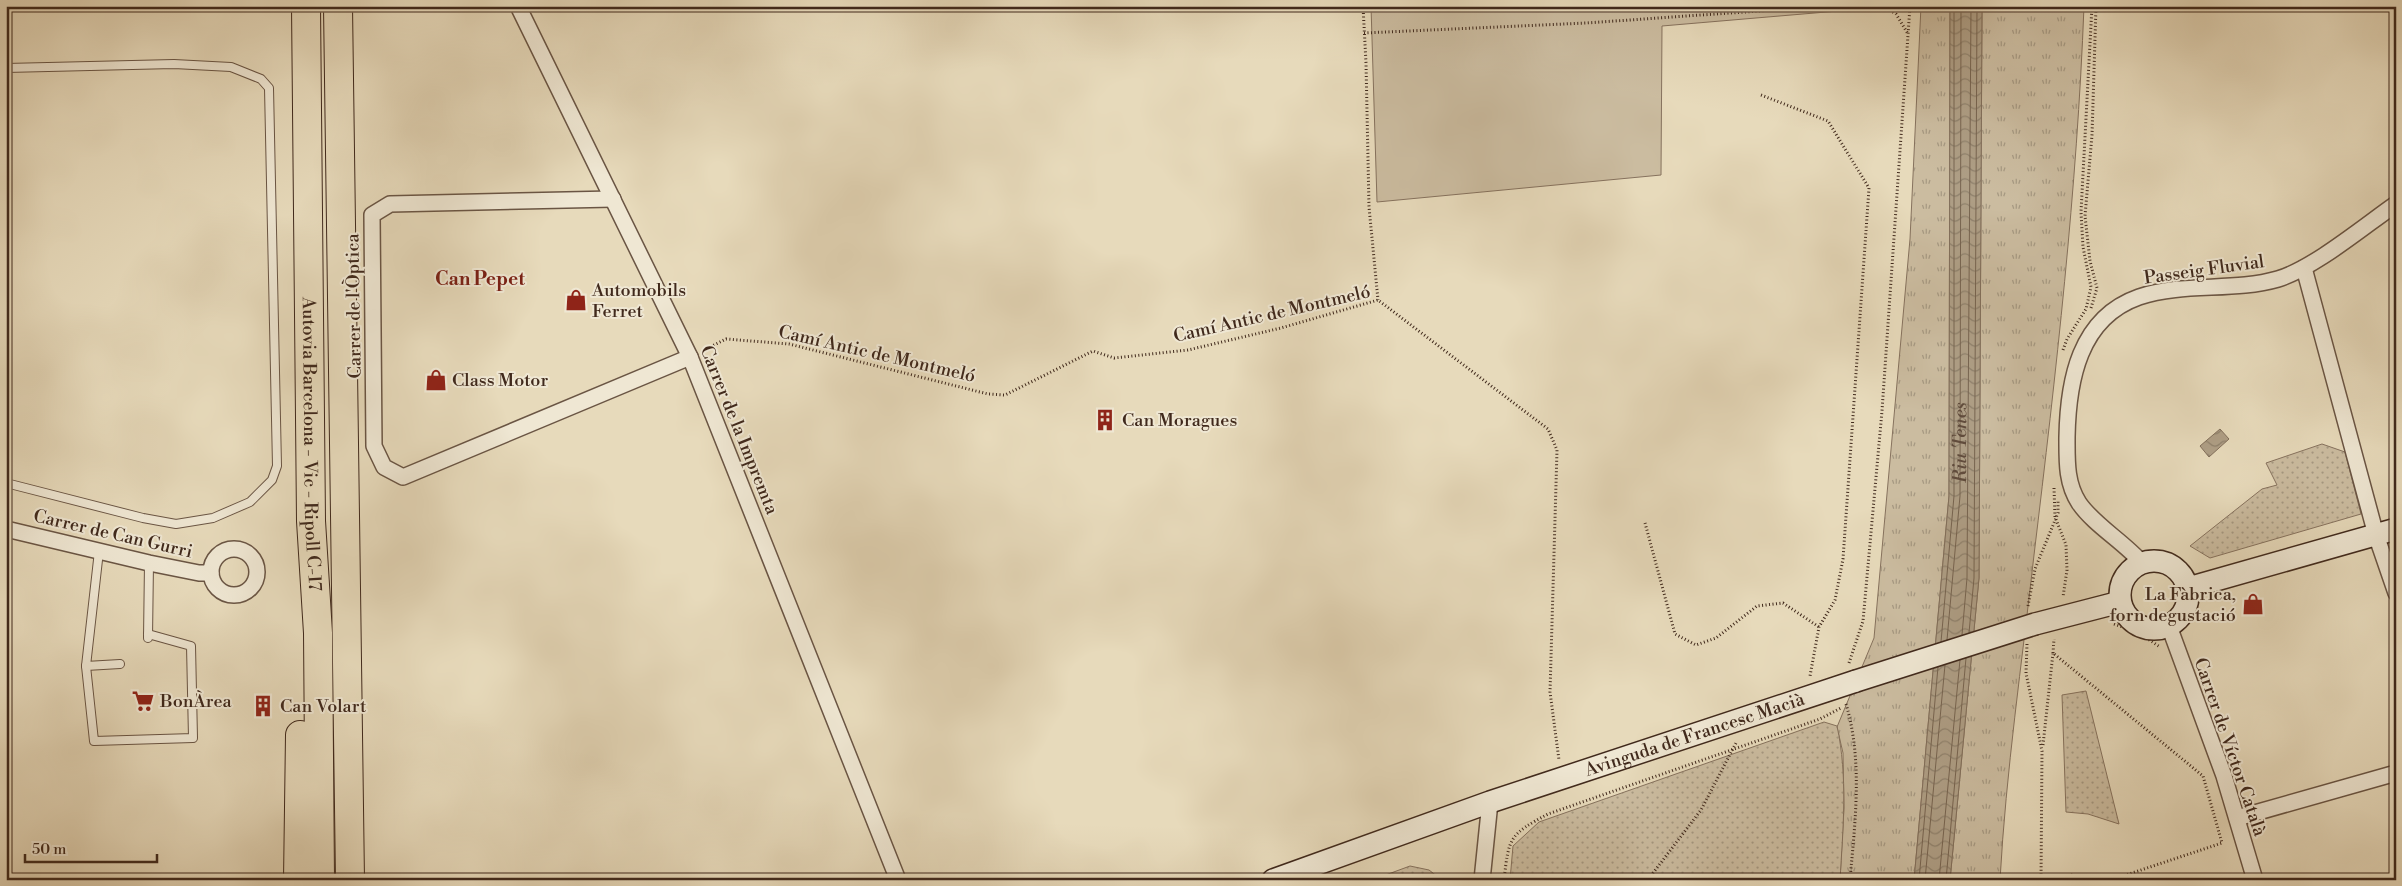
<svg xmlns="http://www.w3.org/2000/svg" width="2402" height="886" viewBox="0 0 2402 886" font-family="'Libre Bodoni',serif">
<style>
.grass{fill:url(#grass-tufts);stroke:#86725e}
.park{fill:url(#park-dots);stroke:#86725e}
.garden{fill:#cbbca0;stroke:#86725e}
.water{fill:url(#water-waves);stroke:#826f5b}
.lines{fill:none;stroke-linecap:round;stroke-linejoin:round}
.shore{stroke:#776450;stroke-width:1}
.lane-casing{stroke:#6a5544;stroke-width:10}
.street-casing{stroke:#6a5544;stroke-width:18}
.secondary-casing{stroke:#40291c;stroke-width:24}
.highway-casing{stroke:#40291c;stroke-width:30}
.path{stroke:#40291c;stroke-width:3;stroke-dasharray:1 2.5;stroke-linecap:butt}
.lane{stroke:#efe7d3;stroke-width:8}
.street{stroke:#efe7d3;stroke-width:15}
.secondary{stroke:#efe7d3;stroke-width:21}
.highway{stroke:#e7dabb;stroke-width:28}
.secondary-bridge-casing{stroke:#40291c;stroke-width:24;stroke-linecap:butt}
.secondary-bridge{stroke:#efe7d3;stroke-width:21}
.labels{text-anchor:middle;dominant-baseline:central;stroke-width:4;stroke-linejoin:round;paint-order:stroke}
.street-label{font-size:18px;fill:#40291c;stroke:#efe7d3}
.poi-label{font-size:18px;fill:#40291c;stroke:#efe7d3;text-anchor:start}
.neighbourhood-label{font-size:19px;font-weight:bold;fill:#7a1f14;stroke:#efe7d3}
.water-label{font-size:19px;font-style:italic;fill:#614c3c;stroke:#efe7d3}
</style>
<defs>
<pattern id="grass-tufts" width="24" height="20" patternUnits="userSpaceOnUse" patternTransform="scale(1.25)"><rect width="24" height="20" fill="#cbbca0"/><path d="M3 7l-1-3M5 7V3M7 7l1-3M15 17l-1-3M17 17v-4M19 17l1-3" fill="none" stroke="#a69982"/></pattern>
<pattern id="park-dots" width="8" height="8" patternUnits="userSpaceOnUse" patternTransform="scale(1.25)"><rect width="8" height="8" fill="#cbbca0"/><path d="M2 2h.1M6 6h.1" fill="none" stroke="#a69982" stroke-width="1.8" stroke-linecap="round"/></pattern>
<pattern id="water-waves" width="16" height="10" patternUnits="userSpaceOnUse" patternTransform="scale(1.25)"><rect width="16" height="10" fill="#ae9e85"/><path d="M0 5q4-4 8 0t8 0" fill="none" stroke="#8f816c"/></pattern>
</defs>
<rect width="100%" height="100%" fill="#e7dabb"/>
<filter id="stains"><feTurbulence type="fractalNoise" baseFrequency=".004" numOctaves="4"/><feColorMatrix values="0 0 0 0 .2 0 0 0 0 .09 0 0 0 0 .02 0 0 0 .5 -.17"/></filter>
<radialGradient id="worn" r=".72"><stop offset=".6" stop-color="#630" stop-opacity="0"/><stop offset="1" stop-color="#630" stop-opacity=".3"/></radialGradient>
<g class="grass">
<path d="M1921,6h29l-1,490 -35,384h-74l4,-72 -1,-55 -6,-26 37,-89 36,-399z"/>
<path d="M1982,6h102c-7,184 -28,367 -50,549 -12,108 -28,216 -34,325h-50l29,-302z"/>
</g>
<g class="park">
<path d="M2322,444l23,8 16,62 -151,44 -20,-12 72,-57 15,-4 -11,-22z"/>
<path d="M2086,691l33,133 -31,-10 -22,-2 -4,-117z"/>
<path d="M1824,722l13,4c11,51 6,102 3,154h-330l3,-34 26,-24z"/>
<path d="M1410,866l19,4 13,10h-70z"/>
</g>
<path class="garden" d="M1371,6h526l-235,20 -1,149 -284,27z"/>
<g class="water">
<path d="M1950,6h32l-3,572 -29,302h-36l35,-384z"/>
<path d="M2220,429l9,10 -20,18 -9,-11z"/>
</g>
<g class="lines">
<g class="shore">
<path d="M1969,633l5,-55 3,-572"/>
<path d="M1962,635l5,-57 4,-572"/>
<path id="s1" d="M1947,640l13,-144 1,-490"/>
<path d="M1941,642l13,-146v-490"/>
<path d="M1919,880l19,-213"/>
<path d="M1925,880l20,-215"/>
<path d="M1939,880l21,-220"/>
<path d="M1946,880l20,-222"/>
</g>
<g class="lane-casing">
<g id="lane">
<path d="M6,68l168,-4 57,3 30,12 8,9 8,378 -5,14 -22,22 -37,16 -37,6 -33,-6 -137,-35"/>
<path d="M99,551l-13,115 34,-2"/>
<path d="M148,638l1,-75"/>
<path d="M86,666l8,75 99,-3 -2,-92 -43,-12"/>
</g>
</g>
<g class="street-casing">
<g id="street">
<path d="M518,6l172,351 208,523"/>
<path d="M613,199l-223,5 -18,11 2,231 10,21 19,10 287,-120"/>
<path d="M2304,268l72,267 20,58"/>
<path d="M6,529l143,34 50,10h12"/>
<circle cx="234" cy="572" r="23"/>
<path d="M2142,563c-18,-21 -48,-38 -63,-60 -13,-20 -12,-42 -12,-66 1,-56 12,-119 72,-140 45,-15 94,-5 139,-18 36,-11 85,-52 118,-75"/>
<path d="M2169,626l55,150 31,104"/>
<path d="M2237,818l159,-45"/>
<path d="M1482,880l8,-78"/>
</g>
</g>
<g class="secondary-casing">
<g id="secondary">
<circle cx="2154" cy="595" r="34"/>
<path d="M2188,588l208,-59"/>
<path d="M2035,624l85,-22"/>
<path id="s2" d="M1273,880l217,-78 366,-121"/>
</g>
</g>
<g class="highway-casing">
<g id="highway">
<path id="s3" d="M306,6l5,515 7,112 2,247"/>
<path d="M338,6l12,874"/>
<path d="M298,880l2,-145"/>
</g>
</g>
<g class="path">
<path d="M1363,6l3,57 3,144 9,93"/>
<path d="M1884,6l12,8 12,20"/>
<path d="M1364,33l222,-10 245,-17"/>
<path d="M1761,95l67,26 41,67 -26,371 -8,41 -16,27 -9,49"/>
<path d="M2091,308l6,-20 -7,-27 -5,-45 7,-81 4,-129"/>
<path d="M704,350l22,-11 63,5 199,50 17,1 88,-44 21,7 74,-8 93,-22 97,-28 170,129 9,21 -7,242 9,68"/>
<path d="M2063,350l4,-11 19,-30 5,-22 -8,-40 -2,-35 11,-206"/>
<path d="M2054,488l1,29 11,28 1,25 -4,27"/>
<path d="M1645,523l30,111 21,11 20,-7 41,-32 26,-3 36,24"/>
<path d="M2028,606l7,-37 23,-56v-13"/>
<path d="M2114,624l25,9 21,14"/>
<path d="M2027,644l-1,29 16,78 -1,129"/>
<path d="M2053,653l1,-14"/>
<path d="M1849,663l14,-42 19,-210 28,-405"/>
<path d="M1846,704c17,57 9,118 4,176"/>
<path d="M2043,745l10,-92 150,123 19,67 -111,37"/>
<path d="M1504,880c5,-43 5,-45 44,-66l272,-95 21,-11"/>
<path d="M1645,880l5,-3 51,-67 36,-69"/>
<path d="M2058,880l14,-5 36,5"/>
</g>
<use href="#lane" class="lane"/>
<use href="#street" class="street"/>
<use href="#secondary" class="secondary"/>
<use href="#highway" class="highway"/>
<g class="secondary-bridge-casing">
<path id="secondary-bridge" d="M1856,681l179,-57"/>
</g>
<use href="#secondary-bridge" class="secondary-bridge"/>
</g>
<defs>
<g id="shop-bare" transform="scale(1.725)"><path d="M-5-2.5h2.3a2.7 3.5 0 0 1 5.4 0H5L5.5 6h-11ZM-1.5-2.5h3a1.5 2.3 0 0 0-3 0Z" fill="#8f2418" stroke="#efe7d3" stroke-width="2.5" paint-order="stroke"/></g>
<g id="building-bare" transform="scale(1.725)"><path d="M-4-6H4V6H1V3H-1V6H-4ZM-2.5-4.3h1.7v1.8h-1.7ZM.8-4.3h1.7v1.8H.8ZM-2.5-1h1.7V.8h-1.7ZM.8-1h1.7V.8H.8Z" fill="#8f2418" stroke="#efe7d3" stroke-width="2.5" paint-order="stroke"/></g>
<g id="supermarket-bare" transform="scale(1.725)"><path d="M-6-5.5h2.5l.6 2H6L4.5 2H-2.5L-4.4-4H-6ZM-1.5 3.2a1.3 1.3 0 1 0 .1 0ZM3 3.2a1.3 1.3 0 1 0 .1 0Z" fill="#8f2418" stroke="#efe7d3" stroke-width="2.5" paint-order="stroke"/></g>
</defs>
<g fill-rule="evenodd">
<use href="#shop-bare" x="576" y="300"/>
<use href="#shop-bare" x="436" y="380"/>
<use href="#building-bare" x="1105" y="420"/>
<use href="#shop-bare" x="2253" y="604"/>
<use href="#supermarket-bare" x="143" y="701"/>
<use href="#building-bare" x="263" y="706"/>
</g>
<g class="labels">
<g class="street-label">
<text transform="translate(2204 270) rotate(-8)">Passeig Fluvial</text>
<text transform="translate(354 306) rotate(-91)">Carrer de l'Òptica</text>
<text transform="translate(1272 314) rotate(-13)">Camí Antic de Montmeló</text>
<text transform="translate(877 354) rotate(13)">Camí Antic de Montmeló</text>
<text transform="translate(739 430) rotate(68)">Carrer de la Impremta</text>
<text stroke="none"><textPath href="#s3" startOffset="438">Autovia Barcelona - Vic - Ripoll C-17</textPath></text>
<text transform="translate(113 534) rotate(13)">Carrer de Can Gurri</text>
<text stroke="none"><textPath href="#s2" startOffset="446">Avinguda de Francesc Macià</textPath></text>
<text transform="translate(2230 747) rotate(71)">Carrer de Víctor Català</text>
</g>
<g class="poi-label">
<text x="592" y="290">Automobils<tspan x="592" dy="21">Ferret</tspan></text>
<text x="452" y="380">Class Motor</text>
<text x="1122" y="420">Can Moragues</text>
<text x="2236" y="594" text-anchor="end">La Fàbrica,<tspan x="2236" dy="21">forn degustació</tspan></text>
<text x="160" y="701">BonÀrea</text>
<text x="280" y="706">Can Volart</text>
</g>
<g class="neighbourhood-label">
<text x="480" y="279">Can Pepet</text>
</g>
<g class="water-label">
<text stroke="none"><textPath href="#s1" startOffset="198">Riu Tenes</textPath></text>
</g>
</g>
<rect width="2402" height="886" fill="none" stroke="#e7dabb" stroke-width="25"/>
<rect x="8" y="8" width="2387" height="871" fill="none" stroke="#40291c" stroke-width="2.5"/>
<rect x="12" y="12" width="2377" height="861" fill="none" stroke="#40291c"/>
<path d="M25 854v8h132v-8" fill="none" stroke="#40291c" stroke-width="2.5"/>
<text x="32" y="854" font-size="15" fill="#40291c" stroke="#efe7d3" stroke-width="4" paint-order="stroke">50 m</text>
<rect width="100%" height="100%" filter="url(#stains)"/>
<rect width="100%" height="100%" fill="url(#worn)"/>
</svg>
